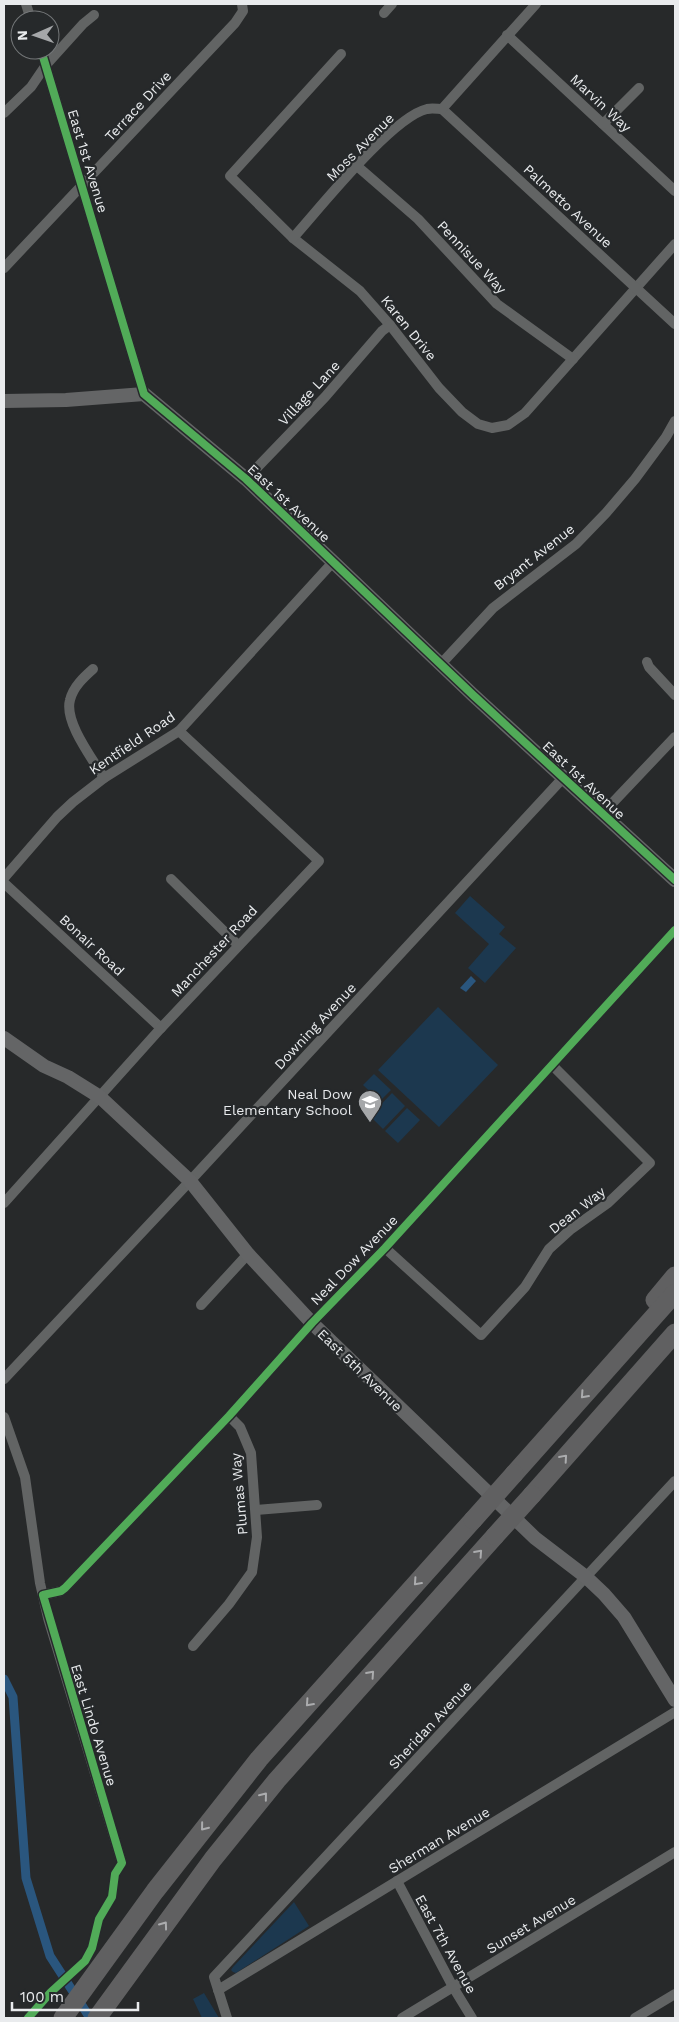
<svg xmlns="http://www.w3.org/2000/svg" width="679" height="2022" viewBox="0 0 679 2022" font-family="'Work Sans',sans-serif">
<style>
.green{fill:#1c384f}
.water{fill:#2a567e}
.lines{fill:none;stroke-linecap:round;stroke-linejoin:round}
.canal{stroke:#2a567e;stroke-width:9}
.street{stroke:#626464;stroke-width:10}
.secondary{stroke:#646566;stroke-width:14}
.highway{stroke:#606061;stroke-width:19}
.highway-bridge{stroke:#606061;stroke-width:19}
.cycleway-casing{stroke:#26292b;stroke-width:11}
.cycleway{stroke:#51ab58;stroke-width:8}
.oneway{stroke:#abacae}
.labels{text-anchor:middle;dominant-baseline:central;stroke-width:4.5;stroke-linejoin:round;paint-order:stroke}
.street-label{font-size:14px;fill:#e9ebed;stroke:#26292b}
.poi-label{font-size:14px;fill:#e9ebed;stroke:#26292b;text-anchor:end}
</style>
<rect width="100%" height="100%" fill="#27292a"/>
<g class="green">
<path d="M470,896l35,31 -6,7 17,14 -31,35 -17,-15 21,-24 -34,-31z"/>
<path d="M438,1007l60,58 -59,62 -61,-57z"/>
<path d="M374,1074l17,16 -11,11 -17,-16z"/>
<path d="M392,1093l13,13 -22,23 -13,-13z"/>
<path d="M407,1108l13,12 -22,23 -13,-12z"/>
<path d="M294,1902l15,24 -73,47 -3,-1 -2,-2 2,-3z"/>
<path d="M204,1993l15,25h-17l-9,-19z"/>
</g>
<path class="water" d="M471,976l5,5 -10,11 -6,-4z"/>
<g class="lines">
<path class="canal" d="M4,1679l9,18 13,181 24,78 40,62"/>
<g class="street">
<path d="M26,4l5,16"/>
<path d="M384,13l8,-9"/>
<path d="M507,35l168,156"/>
<path d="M41,50l103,344"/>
<path d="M341,54l-111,122 63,62 67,53 30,34 49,63 23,24 16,12 14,4 16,-3 17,-12 150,-169"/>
<path d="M442,109l233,215"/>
<path d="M4,113l27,-26 15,-22 37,-41 11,-9"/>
<path d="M603,124l36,-36"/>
<path d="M357,166l61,53 79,85 76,55"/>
<path d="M293,238c27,-30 99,-121 134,-129 5,-1 11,0 15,0l94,-105"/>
<path d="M4,268l231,-245 8,-12 -1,-7"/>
<path d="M246,479l79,-82 57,-66 8,-6"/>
<path d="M647,662l2,5 26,28"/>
<path d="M441,664l52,-56 83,-64 30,-31 29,-34 31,-42 9,-16"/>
<path d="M93,669c-9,8 -20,18 -23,31 -6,22 22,58 34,78"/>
<path d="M602,814l73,-77"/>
<path d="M4,878l53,-61 16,-15 31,-24 75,-47 154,-169"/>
<path d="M171,879l67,66"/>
<path d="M4,883l157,145"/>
<path d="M4,1203l157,-175 158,-167 -140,-130"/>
<path d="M385,1248l96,87 44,-48 24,-38 21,-19 38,-27 42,-40 -98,-98"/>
<path d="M201,1305l47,-51"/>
<path d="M4,1379l186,-198 373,-403"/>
<path d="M4,1417l21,60 15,106 8,35 74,245"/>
<path d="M256,1510l61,-5"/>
<path d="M43,1595l18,-4 4,-3 164,-172 83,-93 73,-75 290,-318"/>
<path d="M193,1646l36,-42 23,-32 5,-35 -6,-84 -11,-26 -11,-11"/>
<path d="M397,1881l56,106 19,31"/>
<path d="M218,1990l457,-278"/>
<path d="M227,2018l-13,-41 461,-496"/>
<path d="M402,2018l273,-166"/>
<path d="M635,2018l40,-24"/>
</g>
<g class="secondary">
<path d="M4,401l62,-1 78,-6 102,85 227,216 202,185"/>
<path d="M4,1038l40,28 24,11 32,20 90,84 58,73 64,69 223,215 51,39 18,17 20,23 51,83"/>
</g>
<g class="highway">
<path d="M655,1300l20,-24"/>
<path d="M514,1474l161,-181"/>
<path d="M532,1495l143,-162"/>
<path d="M63,2018l92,-127 104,-132 214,-239"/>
<path d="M97,2018l116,-159 64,-79 218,-244"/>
</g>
<g class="highway-bridge">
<path d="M473,1520l41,-46"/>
<path d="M495,1536l37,-41"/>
</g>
<g class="cycleway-casing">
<g id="cycleway">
<path d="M41,50l103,344 102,85 227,216 202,185"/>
<path d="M28,2018l23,-26 34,-31 7,-13 7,-29 13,-22 3,-23 7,-11 -79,-268 18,-4 4,-3 164,-172 83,-93 73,-75 290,-318"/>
</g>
</g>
<use href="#cycleway" class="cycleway"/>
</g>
<defs><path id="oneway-chevron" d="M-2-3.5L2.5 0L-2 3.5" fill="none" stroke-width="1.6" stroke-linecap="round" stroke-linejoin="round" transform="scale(1.25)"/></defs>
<g class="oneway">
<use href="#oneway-chevron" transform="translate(584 1395) rotate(132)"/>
<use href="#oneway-chevron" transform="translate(564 1458) rotate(-49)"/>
<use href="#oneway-chevron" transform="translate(479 1553) rotate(-48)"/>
<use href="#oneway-chevron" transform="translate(417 1582) rotate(132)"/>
<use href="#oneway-chevron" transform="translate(371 1674) rotate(-48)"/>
<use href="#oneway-chevron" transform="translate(309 1703) rotate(132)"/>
<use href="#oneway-chevron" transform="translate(264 1796) rotate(-51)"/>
<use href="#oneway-chevron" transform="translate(204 1827) rotate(129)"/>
<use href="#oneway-chevron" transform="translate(164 1925) rotate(-54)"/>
</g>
<defs>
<g id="school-pin" transform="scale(1.25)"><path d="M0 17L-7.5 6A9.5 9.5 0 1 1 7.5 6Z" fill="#a5a7a9" stroke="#26292b"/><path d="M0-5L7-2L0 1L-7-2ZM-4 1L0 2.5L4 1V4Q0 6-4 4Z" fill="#fff"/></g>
</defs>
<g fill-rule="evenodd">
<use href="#school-pin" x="370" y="1102"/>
</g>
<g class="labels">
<g class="street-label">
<text transform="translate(601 103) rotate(43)">Marvin Way</text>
<text transform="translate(138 106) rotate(-47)">Terrace Drive</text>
<text transform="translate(360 147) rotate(-45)">Moss Avenue</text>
<text transform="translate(88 161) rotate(73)">East 1st Avenue</text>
<text transform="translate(568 206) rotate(43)">Palmetto Avenue</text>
<text transform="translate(472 257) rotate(47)">Pennisue Way</text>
<text transform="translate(409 328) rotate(51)">Karen Drive</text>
<text transform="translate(309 393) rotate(-47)">Village Lane</text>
<text transform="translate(289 503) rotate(43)">East 1st Avenue</text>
<text transform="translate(534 557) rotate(-38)">Bryant Avenue</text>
<text transform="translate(132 743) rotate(-34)">Kentfield Road</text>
<text transform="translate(584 780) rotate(43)">East 1st Avenue</text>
<text transform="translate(92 945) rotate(43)">Bonair Road</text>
<text transform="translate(214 951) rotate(-47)">Manchester Road</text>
<text transform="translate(315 1026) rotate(-47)">Downing Avenue</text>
<text transform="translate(577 1210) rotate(-38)">Dean Way</text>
<text transform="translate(354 1260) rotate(-46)">Neal Dow Avenue</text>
<text transform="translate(360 1370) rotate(44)">East 5th Avenue</text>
<text transform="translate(239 1494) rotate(-95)">Plumas Way</text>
<text transform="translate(94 1725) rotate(73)">East Lindo Avenue</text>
<text transform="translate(430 1725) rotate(-47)">Sheridan Avenue</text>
<text transform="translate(439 1840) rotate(-31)">Sherman Avenue</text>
<text transform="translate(531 1924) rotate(-31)">Sunset Avenue</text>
<text transform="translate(446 1944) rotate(61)">East 7th Avenue</text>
</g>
<g class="poi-label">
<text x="352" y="1094">Neal Dow<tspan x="352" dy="16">Elementary School</tspan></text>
</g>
</g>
<rect width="679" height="2022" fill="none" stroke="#e9ebed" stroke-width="10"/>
<g transform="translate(35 35) rotate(268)"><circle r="24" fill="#26292b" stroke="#747779"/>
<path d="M0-4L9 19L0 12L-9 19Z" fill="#a5a7a9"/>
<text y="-8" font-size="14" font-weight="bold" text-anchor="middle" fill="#e9ebed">N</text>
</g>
<path d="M12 2002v8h126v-8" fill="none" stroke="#e9ebed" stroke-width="2.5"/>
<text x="20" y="2002" font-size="15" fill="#e9ebed" stroke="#26292b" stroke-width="4" paint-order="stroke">100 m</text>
</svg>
